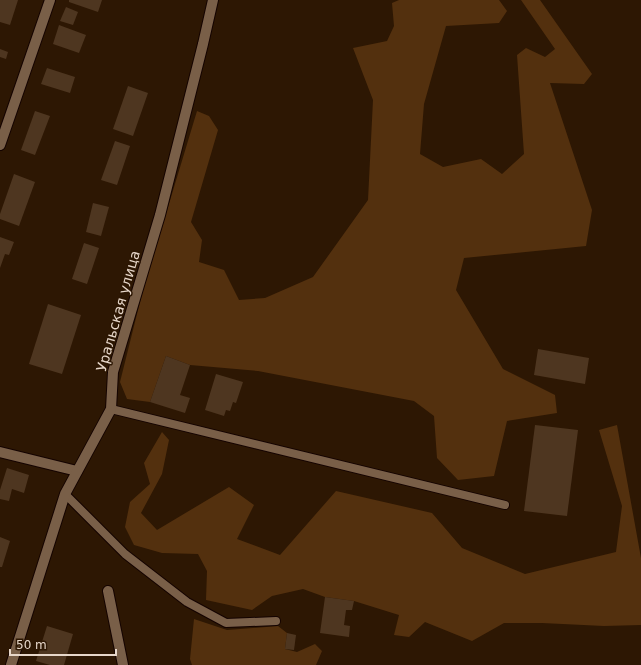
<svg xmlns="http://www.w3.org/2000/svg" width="641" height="665" viewBox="0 0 641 665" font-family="'DejaVu Sans',sans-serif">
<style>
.green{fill:#53300e}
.building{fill:#4e3620}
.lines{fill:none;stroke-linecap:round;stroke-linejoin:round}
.lane-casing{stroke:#140300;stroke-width:10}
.street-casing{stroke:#140300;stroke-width:12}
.lane{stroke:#795f48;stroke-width:8}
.street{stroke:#795f48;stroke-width:10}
.labels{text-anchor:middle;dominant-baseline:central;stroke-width:3;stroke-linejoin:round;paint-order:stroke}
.street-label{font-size:14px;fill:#e7d7ca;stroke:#2d1703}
</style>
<rect width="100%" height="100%" fill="#2d1703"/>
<g class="green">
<path d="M399,0h100l8,11 -8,12 -53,3 -22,78 -4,50 23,13 38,-8 21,15 22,-20 -7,-99 9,-7 19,9 10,-8 -34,-49h19l52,74 -8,10 -34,-1 42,127 -6,36 -122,12 -8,32 47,79 52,26 2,18 -50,8 -13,55 -36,4 -21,-22 -3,-42 -20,-15 -156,-30 -68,-6 -24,-9 -16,46 -23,-3 -7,-17 23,-92 54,-179 12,5 9,14 -27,92 11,18 -3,22 25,8 15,30 26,-2 48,-21 55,-77 5,-100 -20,-52 34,-7 7,-15 -2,-23z"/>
<path d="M617,425l24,133v67l-37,1 -62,-3h-38l-32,18 -47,-19 -16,15 -15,-2 5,-20 -45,-14 -29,-4 -22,-8 -31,7 -20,14 -46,-10 1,-29 -9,-17 -36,-1 -28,-8 -9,-18 5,-25 20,-18 -6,-21 18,-31 7,8 -7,34 -21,39 16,17 72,-43 25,18 -17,34 43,16 56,-64 96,22 30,35 63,26 91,-22 6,-46 -23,-76z"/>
<path d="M194,619l33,11 51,-4 9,7 -2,16 12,3 18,-8 7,7 -6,14h-124l-2,-6z"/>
</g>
<g class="building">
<path d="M0,0h18l-8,25 -10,-3z"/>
<path d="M69,0h33l-4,12 -29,-10z"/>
<path d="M66,7l12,5 -5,13 -13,-4z"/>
<path d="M59,25l27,10 -7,18 -26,-9z"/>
<path d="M0,49l8,3 -2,7 -6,-2z"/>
<path d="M47,68l28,9 -5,16 -29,-9z"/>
<path d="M128,86l20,7 -15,43 -20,-7z"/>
<path d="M35,111l15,5 -15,39 -14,-5z"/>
<path d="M115,141l15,5 -13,39 -16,-5z"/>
<path d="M14,174l21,8 -16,44 -19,-7v-5z"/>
<path d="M93,203l16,4 -8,29 -15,-4z"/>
<path d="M0,237l14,5 -5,13 -4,-1 -5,14z"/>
<path d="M84,243l15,5 -12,36 -15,-5z"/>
<path d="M48,304l33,11 -19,59 -33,-10z"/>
<path d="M538,349l51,9 -4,26 -51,-9z"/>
<path d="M166,356l24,9 -10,30 10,3 -5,15 -35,-11z"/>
<path d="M216,374l27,8 -7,21 -3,-1 -3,9 -4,-1 -2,6 -19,-6z"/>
<path d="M535,425l43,5 -11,86 -43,-5z"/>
<path d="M7,468l22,7 -5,18 -12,-4 -3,12 -9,-2v-9z"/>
<path d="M0,537l10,4 -8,26h-2z"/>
<path d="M325,597l29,4 -2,9h-6l-2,15 6,1 -1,11 -29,-4z"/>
<path d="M47,626l26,8 -9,31h-14l-14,-4z"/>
<path d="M287,633l9,2 -2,15 -9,-1z"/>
</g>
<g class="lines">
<g class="lane-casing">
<g id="lane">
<path d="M111,409l394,96"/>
<path d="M65,494l60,60 62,48 39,21 50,-2"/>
</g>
</g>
<g class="street-casing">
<g id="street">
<path d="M0,145l50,-145"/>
<path d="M0,452l77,19"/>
<path d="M108,591l15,74"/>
<path d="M11,665l54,-171 46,-85 2,-37 47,-157 43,-171 10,-44"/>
</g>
</g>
<use href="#lane" class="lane"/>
<use href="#street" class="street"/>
</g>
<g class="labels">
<g class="street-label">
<text transform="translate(118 311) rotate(-74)">Уральская улица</text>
</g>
</g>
<path d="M10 649v6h106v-6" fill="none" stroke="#e7d7ca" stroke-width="2"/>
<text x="16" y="649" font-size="12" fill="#e7d7ca" stroke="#2d1703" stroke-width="3" paint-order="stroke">50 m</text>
</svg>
